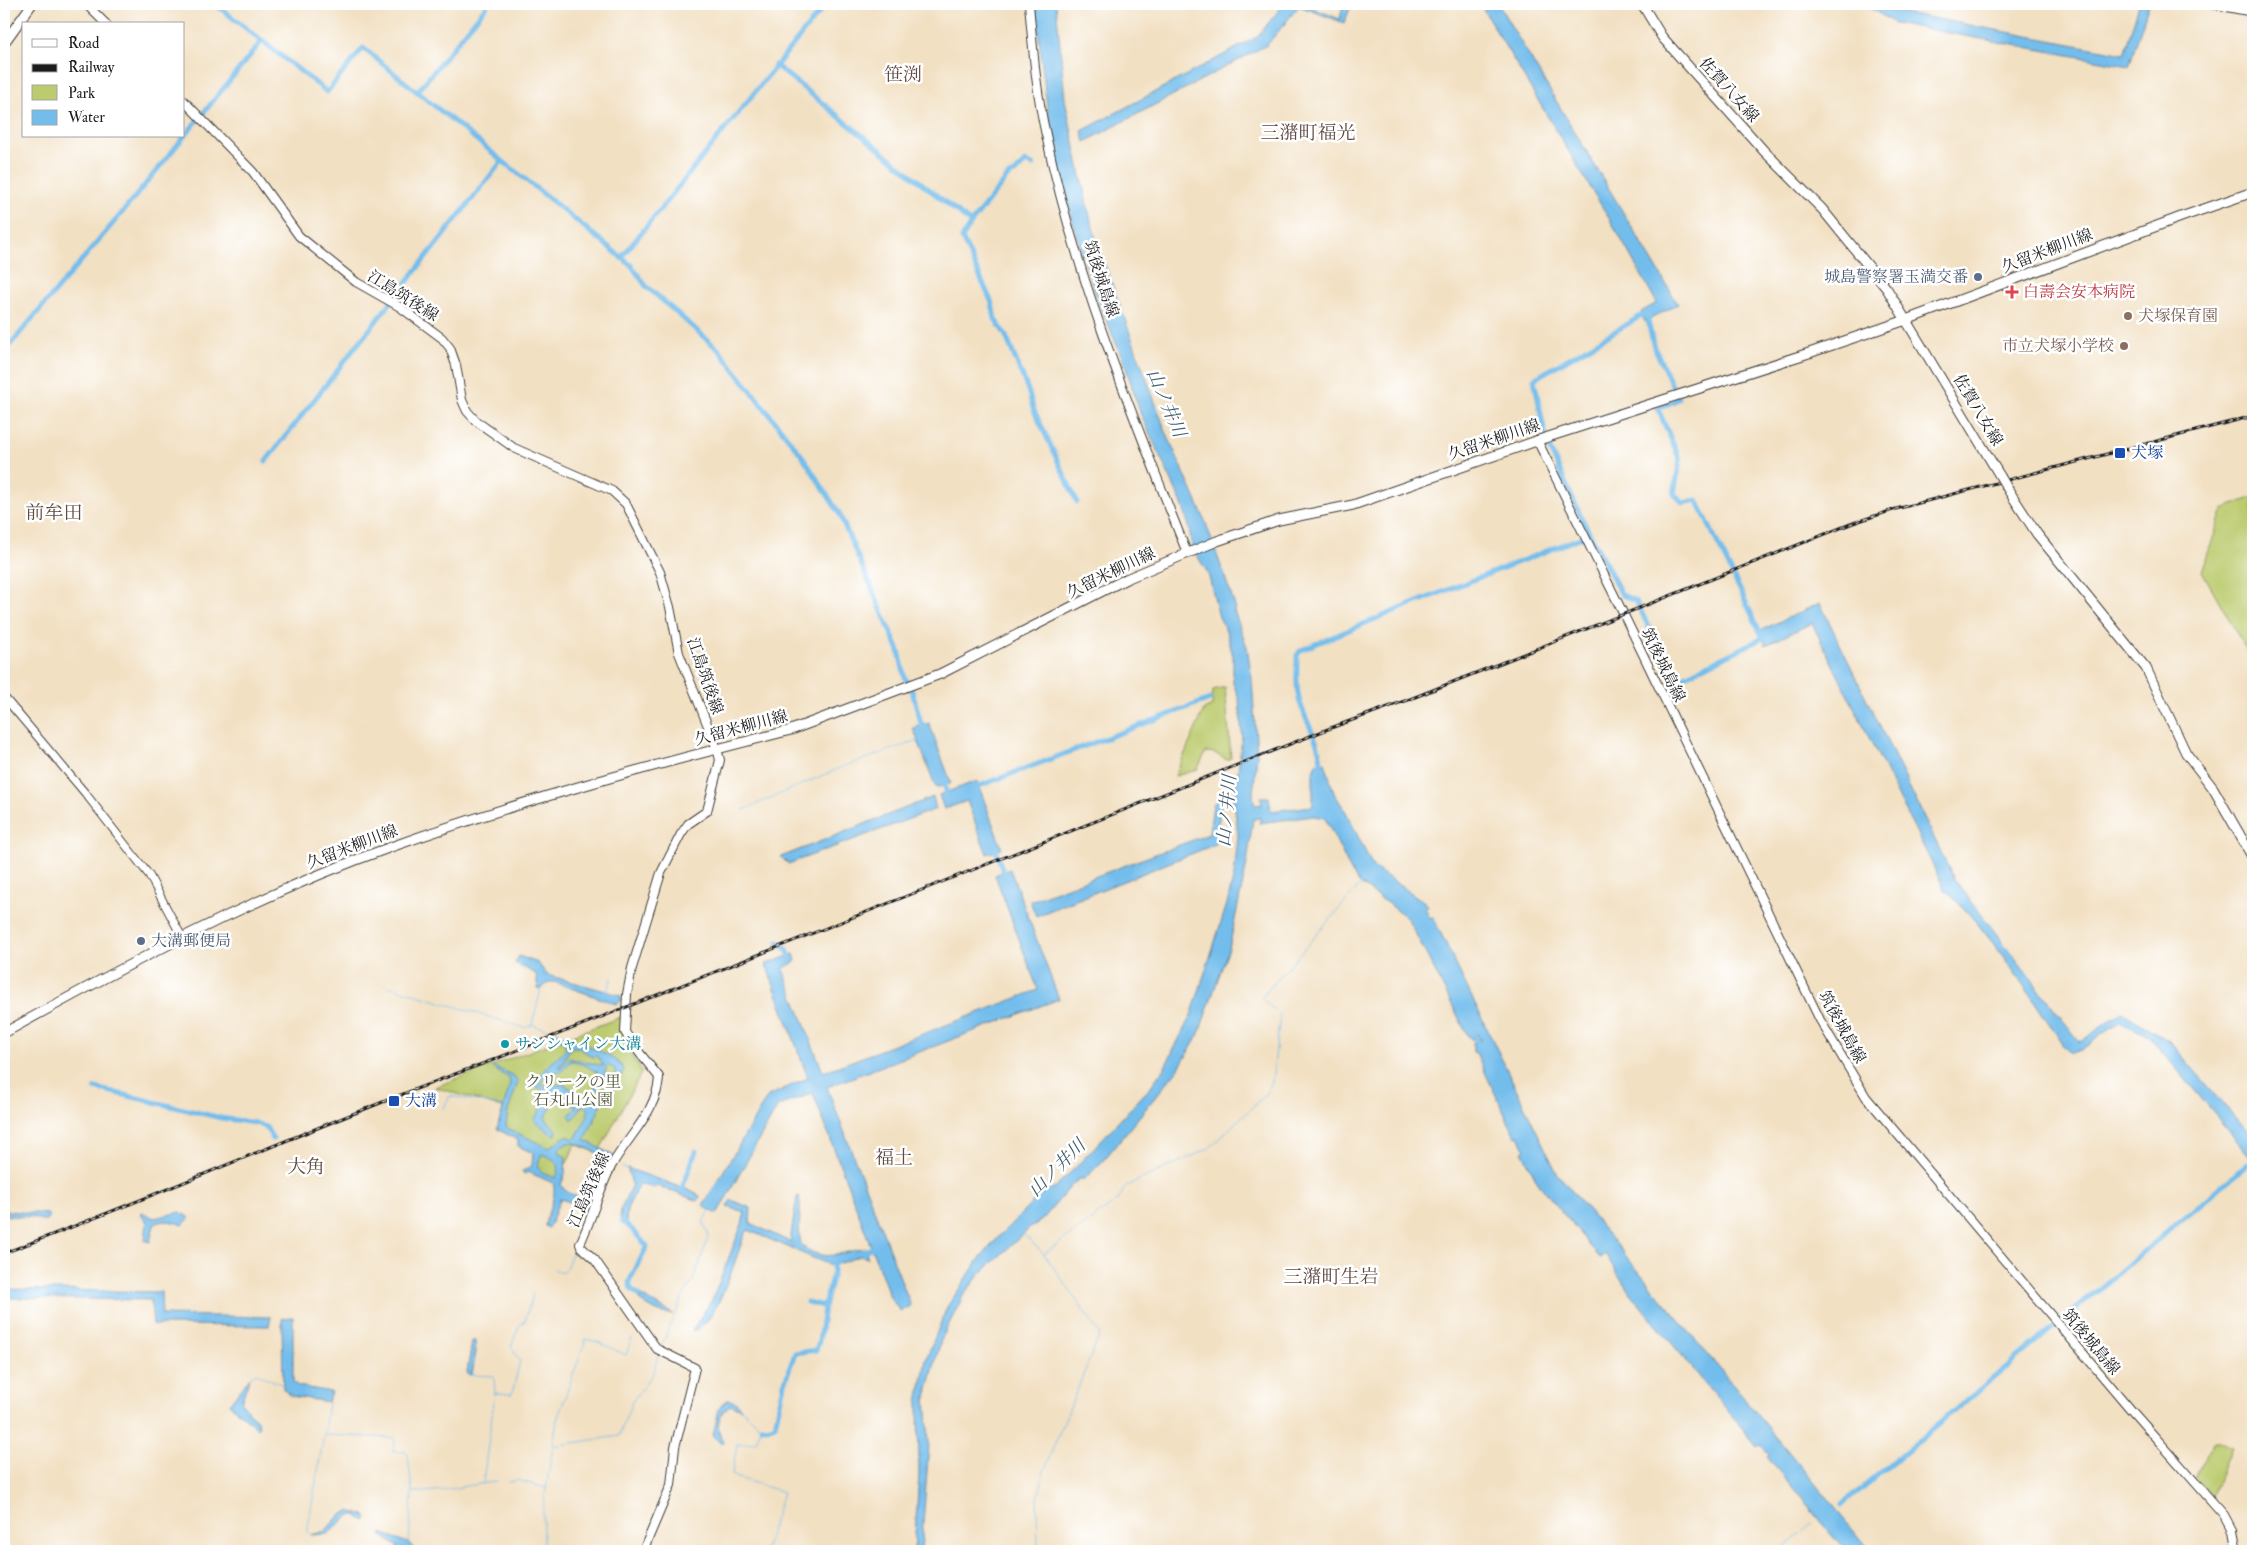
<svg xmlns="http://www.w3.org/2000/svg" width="2257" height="1555" viewBox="0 0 2257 1555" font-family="'IM FELL Double Pica','Noto Serif JP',serif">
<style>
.green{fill:#bccb6e;stroke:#6c7445}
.water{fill:#73bdec;stroke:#486c84;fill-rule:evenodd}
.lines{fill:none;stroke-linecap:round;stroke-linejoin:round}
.stream{stroke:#73bdec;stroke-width:1}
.canal{stroke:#73bdec;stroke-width:5}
.tertiary-casing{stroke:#3c3935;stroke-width:9}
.secondary-casing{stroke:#3c3935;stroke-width:10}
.primary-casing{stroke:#3c3935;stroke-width:11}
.tertiary{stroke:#fff;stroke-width:7}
.secondary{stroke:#fff;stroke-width:8}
.primary{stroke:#fff;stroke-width:9}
.rail-casing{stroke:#1c1c1c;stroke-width:3}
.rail{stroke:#fff;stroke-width:1;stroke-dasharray:4;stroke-linecap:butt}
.primary-bridge-casing{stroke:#3c3935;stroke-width:11;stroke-linecap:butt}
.primary-bridge{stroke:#fff;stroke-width:9}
.service-dot{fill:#5c6f8a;stroke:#fff;stroke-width:2}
.health-dot{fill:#e0444e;stroke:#fff;stroke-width:2}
.education-dot{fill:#8d6e63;stroke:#fff;stroke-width:2}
.transit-dot{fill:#1a4fb4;stroke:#fff;stroke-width:2}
.culture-dot{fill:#0f9aa8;stroke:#fff;stroke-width:2}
.labels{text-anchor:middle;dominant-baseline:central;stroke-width:5;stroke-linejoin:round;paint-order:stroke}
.street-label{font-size:16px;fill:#1c1c1c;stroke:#fff}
.service-label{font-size:16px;fill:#4e5e75;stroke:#fff;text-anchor:end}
.health-label{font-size:16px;fill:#be3a42;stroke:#fff;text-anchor:start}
.education-label{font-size:16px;fill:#785e54;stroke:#fff;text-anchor:start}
.transit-label{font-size:16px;fill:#164399;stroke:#fff;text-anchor:start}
.culture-label{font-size:16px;fill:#0d838f;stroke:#fff;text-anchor:start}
.park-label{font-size:16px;fill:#545939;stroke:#fff}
.water-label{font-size:18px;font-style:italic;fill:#3f5c6f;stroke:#fff}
.quarter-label{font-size:19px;fill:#604b42;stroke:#fff}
</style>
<rect width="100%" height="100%" fill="#fff"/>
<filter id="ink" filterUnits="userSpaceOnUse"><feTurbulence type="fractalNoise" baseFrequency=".02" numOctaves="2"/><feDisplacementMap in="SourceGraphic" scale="10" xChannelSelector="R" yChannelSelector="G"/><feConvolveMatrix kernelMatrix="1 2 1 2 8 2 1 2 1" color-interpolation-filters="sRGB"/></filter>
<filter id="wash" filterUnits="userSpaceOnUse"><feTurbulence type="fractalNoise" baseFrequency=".0096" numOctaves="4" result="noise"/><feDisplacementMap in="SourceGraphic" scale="20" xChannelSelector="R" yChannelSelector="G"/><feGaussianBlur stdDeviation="1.12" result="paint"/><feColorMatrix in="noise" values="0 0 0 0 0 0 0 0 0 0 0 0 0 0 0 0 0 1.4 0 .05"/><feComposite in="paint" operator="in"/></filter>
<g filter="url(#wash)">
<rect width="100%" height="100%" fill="#f2e0c2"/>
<g class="green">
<path d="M2253,497v161l-1,2 -50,-89 21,-62z"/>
<path d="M1225,687l6,71 -4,2 -13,-7 -8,-1 -9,18 -22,6 29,-66 8,-4 1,-16z"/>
<path d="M621,1017l6,29 15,26 -44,81 -23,-9 -7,17 -13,21 -22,-11 9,-25 -39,-17 3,-20 -71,-22z"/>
<path d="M2215,1442h4l12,6 -19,47 -16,-16 10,-26z"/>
</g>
<g class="water">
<path d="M1035,4h21l9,95 22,106 10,38 69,189 38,86 31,88 -1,5 13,36 5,32 5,76 -4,39 1,10 8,1 -1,-8h8l2,14 42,-5v-33l3,-10 9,-1 9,31 12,19 27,55 53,36 2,3 -3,2 5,10 3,-1 124,256 314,378h-25l-79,-94 2,-2 -9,-11 -3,2 -127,-153 -25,-39 -5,4 -62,-75 -16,-32 3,-2 -6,-14 -4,1 -39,-83 -3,-1v-10l6,2 1,-4 -2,-5h-3l-3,5 -4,-4 -61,-119 -47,-33 -8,-11 -27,-55 -11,-2 -55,7 2,-5 -8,1 -6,44 -18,85 -31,88 -19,32 -77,94 -18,17h-5l-8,7 -29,34 -11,7 -51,47 -17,22 -22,44 -15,57 3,47 -8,107h-7l5,-77 -1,-72 8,-42 21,-53 31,-46 24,-28 39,-39 14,-7 20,-19 73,-78 17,-23 27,-54 35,-109 7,-29 4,-39 -4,-35 -9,-1 -5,9 -4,35 -180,72 -6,-15 179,-67 4,-30 9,-7 3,2 10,-1 7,-62 -3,-37 -6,-16v-27l-6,-23 -8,-16 -11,-44 -16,-25 -3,-22 -8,-25 -40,-86 -17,-53 -25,-59 -14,-40 -19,-66 -19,-90z"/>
<path d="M1284,4h19l37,15 3,-15h9l-8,19 -45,-17 -32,39 -182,97 -3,-11 175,-94z"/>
<path d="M1480,4h18l180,300 -33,18 -4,-10 16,-9 -41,-73z"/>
<path d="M1864,4h21l15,8 224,42 15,-50h10l-20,62 -235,-43z"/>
<path d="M1820,603l134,276 126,163 42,-30 47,29 84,97v22l-105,-125 -29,-13 -38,28 -10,3 -4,-3c-35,-51 -76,-119 -122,-160l-133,-267 -46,22 -7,-14z"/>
<path d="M929,723l22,60 -15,5 -23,-60z"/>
<path d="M977,781l25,68 -15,5 -20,-53 -23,8 -5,-14z"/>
<path d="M933,797l3,12 -148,55 -7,-7z"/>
<path d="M1010,869l49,130 -232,88 84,219 -11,5 -10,-14 -77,-204 -35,13 -61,108 -14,-8 65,-110 40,-18 -42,-114 28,-10 2,7 -13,8 40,103 215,-82 -43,-115z"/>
<path d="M519,956l19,7 9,12 73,20 2,5 -6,4 -62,-22h-5l-8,7h-3l-2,-15 -21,-11z"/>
<path d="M555,1031c21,13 50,17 68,36l1,4 -14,23 -4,1 -21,45 29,16 -2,3 -37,-16 -11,1 -5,6 1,3 6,4 -1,17 -4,11c6,12 23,10 31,20l-12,31 -3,-3 10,-26 -27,-8 -10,27 -2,2 -3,-2c1,-14 13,-29 8,-43l-25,-11 -4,2 -2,-3 10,-5 1,-13 -15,-7v-6l-21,-11 13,-45 -1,-6 -17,-10 3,-1 19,9 4,6 -10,29 -2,15 3,3 40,19 17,-12 9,3 13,-24 -1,-2 2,-4 -27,-16h-3l1,3 22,11 -3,2v2l-7,9 -3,-5 7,-8 -17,-7h-4l-10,18 12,13 -1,4 -6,-2 -16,-13 13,-21 -3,-7 -11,-8 3,-1 8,-13 22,-21 -2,-7 -11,-10zM573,1047h5l14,10 5,-1 7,10 -36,-8 -7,9h-2l11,-18zM571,1061l14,4 13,8 -5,18 -10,4 -22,-12 -1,2 -8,-1 -4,4 -8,-4 9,-11 12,-1zM607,1065l8,4v5l-21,27v-8l11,-13 -1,-3zM542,1154c12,5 22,10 13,24 -15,-7 -21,-7 -13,-24z"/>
<path d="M627,1168l64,23 9,5 -2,5 -41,-15 -3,2 -15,-4 -12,25 -1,13 -4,-1 -2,-3 1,-9 11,-25z"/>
<path d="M799,1196c4,16 -4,38 4,51 6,3 11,7 18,8 11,3 31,-5 44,-7l3,10 -8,-2 -28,10 -84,-36 -4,6c-8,21 -28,92 -52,95l21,-33 29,-74 3,-12 -18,-5 4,-7 20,8 -1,15 40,19 7,-45z"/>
<path d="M5,1211l44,3 1,1 -5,6 -13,-4 -24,-1z"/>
<path d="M142,1212l12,6 26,-6 10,6 -7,7c-10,-3 -20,-7 -29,0l-4,17 -5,-1 2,-19 -6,-7z"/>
<path d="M4,1289l157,3 1,23 109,2 -2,9 -116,-1 -2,-25 -147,-2z"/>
<path d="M639,1295l31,17 3,2c-13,1 -24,-7 -34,-14z"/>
<path d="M293,1317v65l5,4 33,6 -3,10 -37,-6 -8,-7 -1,-71z"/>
<path d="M472,1341h3l1,11 -4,22 -3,1 -2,-3z"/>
<path d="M250,1377l-9,25 17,20 1,4 -2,2 -28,-24z"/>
<path d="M729,1400l7,2 5,7 -10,-4c-14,7 -16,25 -7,37l-3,2 -8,-9 6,-26 6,-8z"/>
<path d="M349,1511l16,4 2,4 -2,2 -9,-6 -8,1 -20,18 -17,1 14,-4 14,-15z"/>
<path d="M382,1533l28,11 6,7h-20l2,-4 -17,-12z"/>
</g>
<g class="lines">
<g class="stream">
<path d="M743,810l99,-43 77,-27"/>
<path d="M1027,912l7,-3"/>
<path d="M385,985l140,43 7,-3 9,-36"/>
<path d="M604,992l3,-1 5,-13"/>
<path d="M533,1025l20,7"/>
<path d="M443,1109l7,-13 53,10"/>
<path d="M622,1167l5,2"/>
<path d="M1022,1233l22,21 56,80 -55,134 -8,34 1,49"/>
<path d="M1044,1254l74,-54 8,-14 82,-37 57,-54 7,-12 8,-68 -19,-17 100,-114"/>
<path d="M554,1269l8,4 3,-2 14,-35"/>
<path d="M661,1347l23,-53 9,-13 16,-46 -6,-13 7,-12"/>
<path d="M469,1374v1l25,1 1,17"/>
<path d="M250,1377l6,-4 27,12"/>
<path d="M741,1409l20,18 -5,15 -19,2 -5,30 6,4 45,14 -18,59"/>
<path d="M324,1434l4,-32"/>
<path d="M553,1445l4,-25 29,-81 12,3 28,13 6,-17"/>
<path d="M483,1482l12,-89 17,1 8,-33 -9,-14 8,-21 6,-5 8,-27"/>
<path d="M508,1482l9,-2 29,8"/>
<path d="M311,1535l-3,-3v-5l16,-92 72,3 -3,13 13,1 2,3 4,37c29,1 57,-8 85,-10"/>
<path d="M409,1544l3,-51"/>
<path d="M543,1551v-42l10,-63 66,-10 13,-34 22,-30 4,-17"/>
<path d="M1779,1551l34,-28"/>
</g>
<g class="canal">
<path d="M215,4l112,88 36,-44 268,217 15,21 73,64 84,107 36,56 60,138 6,27 7,13 11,39"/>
<path d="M775,65l196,158 38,-48 6,-2 10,-11 8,3"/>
<path d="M417,92l71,-88"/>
<path d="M971,223l-9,15 30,65 3,16 11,17 22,54 5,18 44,94"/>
<path d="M621,258l205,-254"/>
<path d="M1647,316l6,28 25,55 -20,10 22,51 -6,34 9,9 14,-3 65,136"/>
<path d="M4,352l117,-138 141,-173"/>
<path d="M1545,434l-11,-55 112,-66"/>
<path d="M1546,441l36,78 40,76 14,6 39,80 88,-43"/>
<path d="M266,461l236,-300"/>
<path d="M1321,767c1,-26 -19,-48 -23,-73 -2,-13 -1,-27 -1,-39l4,-5 106,-44 183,-72"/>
<path d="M942,780l7,18"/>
<path d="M974,788l236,-89"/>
<path d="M994,845l11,32"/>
<path d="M778,942l9,7 4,11h-1"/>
<path d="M1471,1030l10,20"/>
<path d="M95,1088l126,30 34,5 11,4 7,12"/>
<path d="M2253,1161v-1"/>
<path d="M681,1191l15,-40"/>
<path d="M622,1221c11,7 16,16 25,25l-18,36 2,7 8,6"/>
<path d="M860,1252l18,-6"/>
<path d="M807,1302l17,4"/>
<path d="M761,1427l6,1 8,-3 9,-41 11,-31 21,-3c6,-14 5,-28 8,-42 2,-16 11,-30 9,-46"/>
<path d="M1842,1505l406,-341"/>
</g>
</g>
</g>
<g filter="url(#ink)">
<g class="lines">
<g class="tertiary-casing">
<path id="tertiary" d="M4,697l81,96 64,82 34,64"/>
</g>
<g class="secondary-casing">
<g id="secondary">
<path d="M86,4l20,20"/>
<path d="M1029,4c4,44 7,88 17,131 30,144 87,281 141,418"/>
<path d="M2211,4l42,8"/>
<path d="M184,101l69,71 46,64 57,46 44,25 42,31 8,10 6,17 6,35 5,11 9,10 38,27 98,43 14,13 34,68 10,35 9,46 38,96 3,11 -13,51 -19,13 -7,10 -20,39 -29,95 -5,26 -2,38 9,14 25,31c-1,33 -31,59 -47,88 -13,25 -20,53 -32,79l1,3 14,13 62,89 38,19 -20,79 -4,38 -28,66"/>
<path d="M1537,440l84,169 199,411 46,77 266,314 92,104 8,15 4,21"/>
</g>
</g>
<g class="primary-casing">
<g id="primary">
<path d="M1642,4l20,33 102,114 58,58 65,80 113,187"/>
<path d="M4,43l28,-39"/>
<path d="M2009,491l28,43 109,134 40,85 27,35 40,70"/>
<path d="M4,1033c124,-69 252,-138 387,-186 131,-47 266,-83 400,-117l149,-56 186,-95 91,-38 62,-21 74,-15 189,-66 270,-87 94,-32 275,-103 72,-25"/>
</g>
</g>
<use href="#tertiary" class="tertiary"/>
<use href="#secondary" class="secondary"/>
<use href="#primary" class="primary"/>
<g class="rail-casing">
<path id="rail" d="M4,1253c164,-61 324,-133 489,-193l835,-331 82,-30 443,-176 43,-14 357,-93"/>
</g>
<use href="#rail" class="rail"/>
<g class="primary-bridge-casing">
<path id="primary-bridge" d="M2000,476l9,15"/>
</g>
<use href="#primary-bridge" class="primary-bridge"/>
</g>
</g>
<g class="service-dot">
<circle cx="1978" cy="277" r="5"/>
<circle cx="141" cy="941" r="5"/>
</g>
<path class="health-dot" d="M2009.5 284.5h5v5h5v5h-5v5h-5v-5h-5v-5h5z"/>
<g class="education-dot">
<circle cx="2128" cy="316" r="5"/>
<circle cx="2124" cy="346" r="5"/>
</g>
<g class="transit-dot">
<rect x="2114" y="447" width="12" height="12" rx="2.5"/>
<rect x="388" y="1095" width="12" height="12" rx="2.5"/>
</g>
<circle class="culture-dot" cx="505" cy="1044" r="5"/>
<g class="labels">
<g class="street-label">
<text transform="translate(1729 90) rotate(48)">佐賀八女線</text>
<text transform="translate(2047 251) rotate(-21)">久留米柳川線</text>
<text transform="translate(1101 279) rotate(72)">筑後城島線</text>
<text transform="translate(403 296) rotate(32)">江島筑後線</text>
<text transform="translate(1978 410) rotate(59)">佐賀八女線</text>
<text transform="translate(1494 440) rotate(-19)">久留米柳川線</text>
<text transform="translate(1111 573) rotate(-26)">久留米柳川線</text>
<text transform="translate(1663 665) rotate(64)">筑後城島線</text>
<text transform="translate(705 676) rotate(71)">江島筑後線</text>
<text transform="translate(741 728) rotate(-15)">久留米柳川線</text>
<text transform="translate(352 847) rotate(-21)">久留米柳川線</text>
<text transform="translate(1842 1027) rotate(61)">筑後城島線</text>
<text transform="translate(589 1190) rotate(-66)">江島筑後線</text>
<text transform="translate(2091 1342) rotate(50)">筑後城島線</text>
</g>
<g class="service-label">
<text x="1968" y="277">城島警察署玉満交番</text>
<text x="151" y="941" text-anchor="start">大溝郵便局</text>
</g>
<g class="health-label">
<text x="2023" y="292">白壽会安本病院</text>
</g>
<g class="education-label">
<text x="2138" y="316">犬塚保育園</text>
<text x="2114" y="346" text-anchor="end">市立犬塚小学校</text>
</g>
<g class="transit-label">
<text x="2131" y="453">犬塚</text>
<text x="405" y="1101">大溝</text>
</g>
<g class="culture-label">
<text x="515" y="1044">サンシャイン大溝</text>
</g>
<g class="park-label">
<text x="573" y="1082">クリークの里<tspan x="573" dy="18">石丸山公園</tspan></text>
</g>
<g class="water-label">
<text transform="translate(1166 403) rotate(67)">山ノ井川</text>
<text transform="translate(1227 811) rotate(-85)">山ノ井川</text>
<text transform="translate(1057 1168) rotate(-45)">山ノ井川</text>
</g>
<g class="quarter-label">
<text x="903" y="75">笹渕</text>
<text x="1308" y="133">三潴町福光</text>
<text x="54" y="513">前牟田</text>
<text x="894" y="1158">福土</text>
<text x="306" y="1167">大角</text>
<text x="1331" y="1277">三潴町生岩</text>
</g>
</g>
<rect width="2257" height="1555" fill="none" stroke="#fff" stroke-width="20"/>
<rect x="22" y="22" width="162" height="115" fill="#ffffff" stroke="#a4a4a4"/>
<rect x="32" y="39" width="25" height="8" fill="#ffffff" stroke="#a4a4a4"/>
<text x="68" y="48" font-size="15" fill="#1c1c1c">Road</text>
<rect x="32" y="64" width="25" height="8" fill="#1c1c1c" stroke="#a4a4a4"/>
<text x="68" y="72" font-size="15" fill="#1c1c1c">Railway</text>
<rect x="32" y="85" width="25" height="15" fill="#bccb6e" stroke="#a4a4a4"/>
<text x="68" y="98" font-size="15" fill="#1c1c1c">Park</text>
<rect x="32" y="110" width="25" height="15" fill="#73bdec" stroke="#a4a4a4"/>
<text x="68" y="122" font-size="15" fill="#1c1c1c">Water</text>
</svg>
